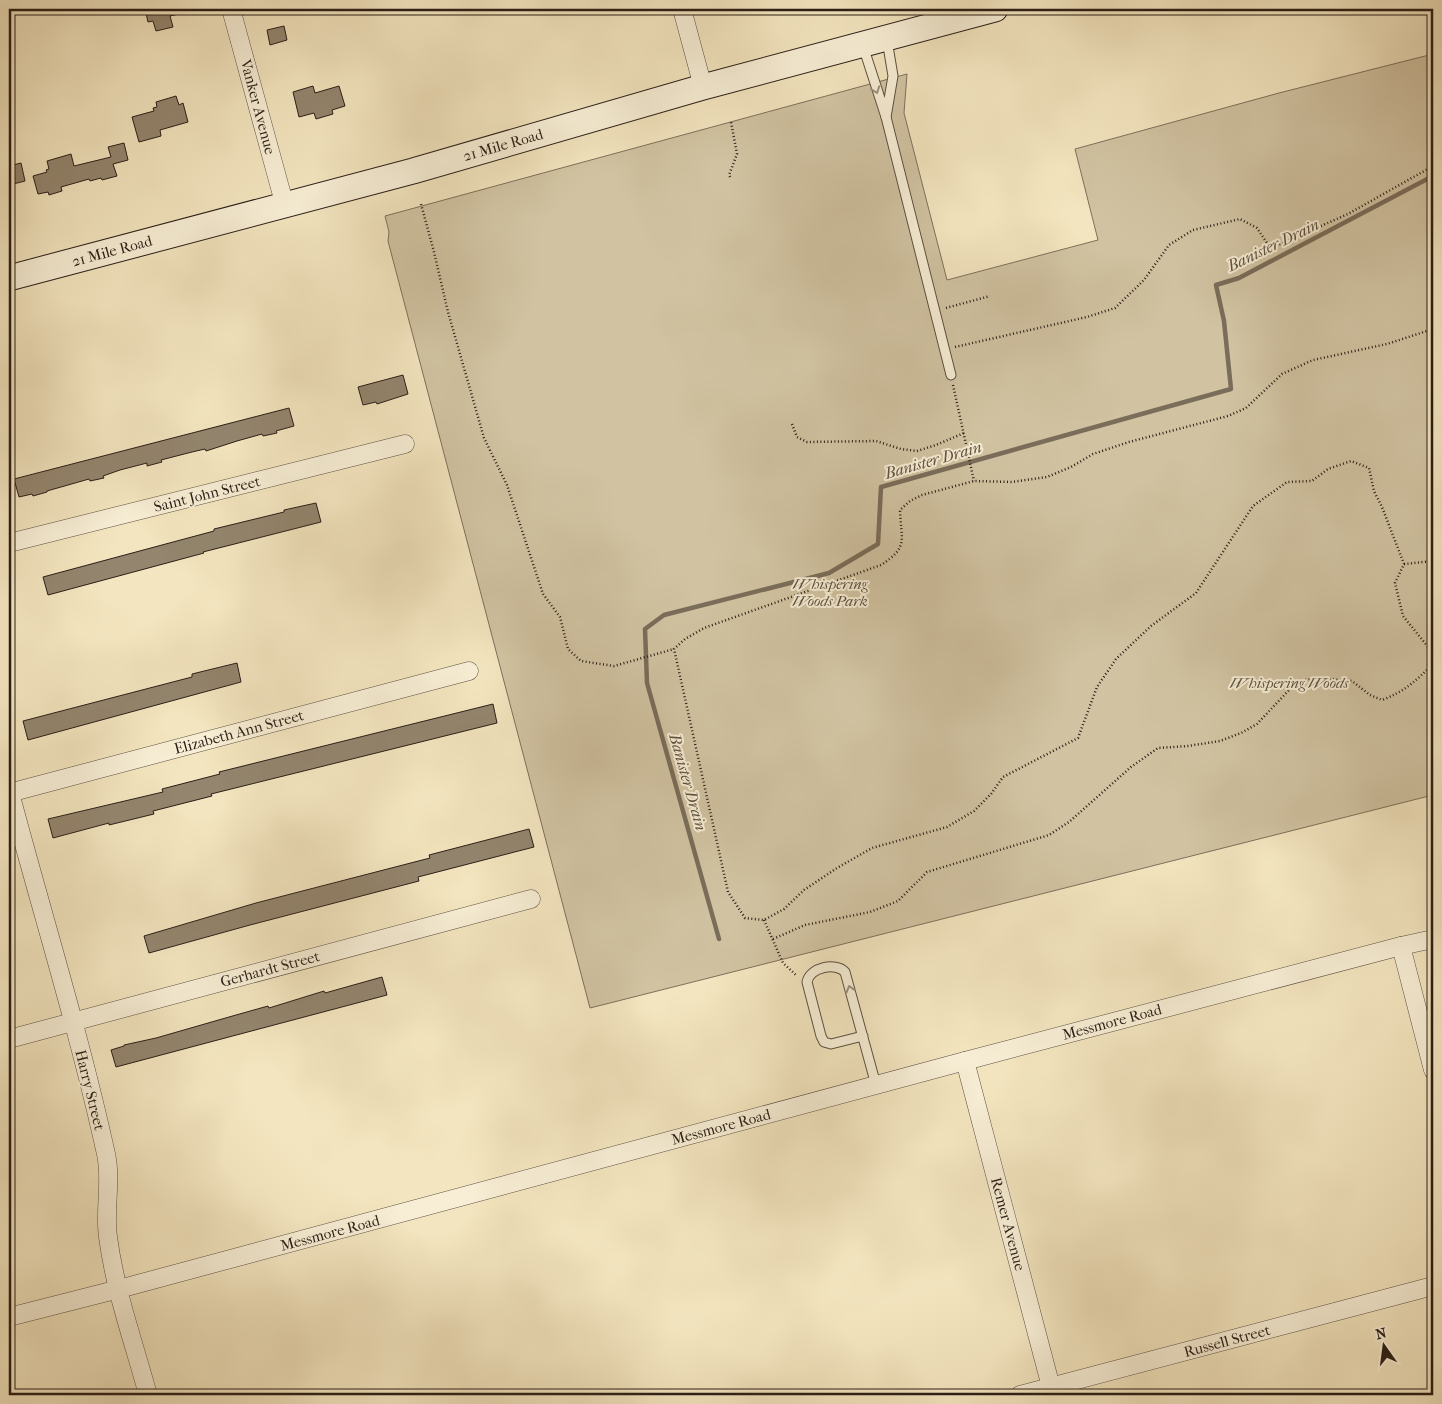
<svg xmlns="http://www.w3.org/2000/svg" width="1442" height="1404" viewBox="0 0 1442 1404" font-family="'IM FELL French Canon',serif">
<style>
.green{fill:#d1c3a2;stroke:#7e705c}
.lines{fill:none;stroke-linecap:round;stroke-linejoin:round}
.stream{stroke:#7a6d5a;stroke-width:4.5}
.building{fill:#93856e;stroke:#2a1e17}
.lane-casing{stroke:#5c5041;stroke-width:11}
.street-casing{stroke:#5c5041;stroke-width:19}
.secondary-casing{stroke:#2a1e17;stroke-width:27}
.path{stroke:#2a1e17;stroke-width:2.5;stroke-dasharray:1 2.5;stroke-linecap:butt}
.lane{stroke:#f7eed5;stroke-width:9}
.street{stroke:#f7eed5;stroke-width:18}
.secondary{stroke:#f7eed5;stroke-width:25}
.oneway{stroke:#9b9080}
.labels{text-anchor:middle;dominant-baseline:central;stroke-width:4;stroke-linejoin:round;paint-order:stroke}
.street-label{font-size:15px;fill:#2a1e17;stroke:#f7eed5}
.park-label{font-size:15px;font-style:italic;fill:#5c5041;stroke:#f7eed5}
.water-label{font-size:16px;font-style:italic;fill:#5f5243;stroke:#f7eed5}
</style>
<rect width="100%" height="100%" fill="#f3e5bf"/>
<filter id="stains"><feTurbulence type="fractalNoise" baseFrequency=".004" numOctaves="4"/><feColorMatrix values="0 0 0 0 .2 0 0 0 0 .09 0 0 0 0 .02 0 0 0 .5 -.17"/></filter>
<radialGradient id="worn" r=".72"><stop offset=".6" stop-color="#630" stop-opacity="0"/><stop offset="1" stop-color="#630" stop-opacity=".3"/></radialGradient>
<path class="green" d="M1433,54v741l-843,213 -202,-767 1,-9 -4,-16 522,-142 -3,39 43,167 151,-40 -23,-91 204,-56z"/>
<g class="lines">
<path class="stream" d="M719,939l-72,-256 -2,-54 19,-14 165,-42 49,-29 3,-57 350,-98 -7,-68 -8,-36 23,-7 194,-102"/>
</g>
<g class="building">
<path d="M145,9h38v4l-13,3 3,11 -17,4 -3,-10 -5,1z"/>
<path d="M284,26l3,14 -17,5 -3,-15z"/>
<path d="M313,86l2,7 24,-7 6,20 -13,4 1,4 -17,5 -2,-6 -15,4 -6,-25z"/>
<path d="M176,96l3,9 4,-2 5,19 -28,8 1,6 -22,6 -7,-25 22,-6 -1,-3 4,-1 -1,-5z"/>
<path d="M124,143l4,17 -15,4 4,12 -15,4 -1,-2 -11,3 -1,-2 -28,8 1,4 -13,4 -1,-3 -10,2 -5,-18 14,-4 -1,-2 3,-1 -2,-8 24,-7 3,12 37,-9 -3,-10z"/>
<path d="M21,163l4,18 -16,4v-19z"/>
<path d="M403,375l5,19 -31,10 -1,-2 -13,3 -5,-18z"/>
<path d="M289,408l5,18 -18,5 1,2 -14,3 -1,-2 -25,7 -31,10 -1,-2 -13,3 -31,8 1,2 -15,4v-3l-27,7 -17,6 1,2 -14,3 -1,-2 -42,12v1l-14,4 -1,-2 -13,3 -5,-18z"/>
<path d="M316,503l5,19 -118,30 1,1 -156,42 -5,-18 171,-46v-2l70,-17v-2z"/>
<path d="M237,663l4,19 -213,58 -5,-19 169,-44v-3z"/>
<path d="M493,704l4,19 -286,71 1,2 -59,15 1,3 -45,11v-2l-56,15 -5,-19 115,-27 -1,-3 58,-15 -1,-2z"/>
<path d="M529,829l5,18 -116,30 1,4 -169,44 -101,28 -5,-17 112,-33 174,-45 -1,-3z"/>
<path d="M382,977l5,18 -271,72 -5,-17 13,-4v-1l32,-7 80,-23 32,-9 1,2 55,-17 1,2z"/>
</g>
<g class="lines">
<g class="lane-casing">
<g id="lane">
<path d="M863,46l23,71 7,-41 -6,-36"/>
<path d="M886,117l65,258"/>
<path d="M863,1036l-32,8 -7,-2 -3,-6 -14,-54c3,-15 29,-20 38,-10l31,113"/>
</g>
</g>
<g class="street-casing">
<g id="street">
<path d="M231,9l54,197"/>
<path d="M682,9l21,78"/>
<path d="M9,543l396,-99"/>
<path d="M9,789c32,121 70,242 97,365 6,27 -2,56 2,83 7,54 26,106 40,158"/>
<path d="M9,793l460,-122"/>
<path d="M1401,946l32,124"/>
<path d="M9,1039l522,-140"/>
<path d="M965,1061l86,326"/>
<path d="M9,1317l110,-28 846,-228 436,-115 32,-7"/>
<path d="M1020,1395l413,-109"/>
</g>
</g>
<g class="secondary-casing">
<path id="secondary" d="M9,278l404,-107 290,-84 292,-78"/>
</g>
<g class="path">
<path d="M730,177l-1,-2 8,-21 -6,-32"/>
<path d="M421,204l13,48 14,60 36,126 23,47 36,109 17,23 8,32 13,12 33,5 60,-17"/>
<path d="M946,308l44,-12"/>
<path d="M1433,329l-46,15 -74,16 -31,14 -36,34 -18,8 -99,26 -36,12 -22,13 -24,10 -35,5 -38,-1 -52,14 -12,6 -10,9c1,30 9,37 -19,55l-177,63 -19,11 -11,10 54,243 17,26 19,2 20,-11 20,-19 33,-22 35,-20 75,-21 27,-16 17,-17 12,-17 75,-39 19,-51 19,-28 35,-33 45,-33 57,-87 34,-24 25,-1 16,-12 23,-8 18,7 5,23 8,16 22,57 -9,19 8,33 30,37"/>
<path d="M955,347l132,-30 28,-9 29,-28 25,-35 24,-15 47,-11 17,9 10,15 11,2 70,-31 85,-48"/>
<path d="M953,385l21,96"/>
<path d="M792,424l5,13 10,5 69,-1 25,8 16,2 19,-6 28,-12"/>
<path d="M1404,564l29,-3"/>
<path d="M764,920l19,43 14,13"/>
<path d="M773,939l32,-14 65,-13 28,-11 29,-29 122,-37 20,-13 62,-55 27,-19 30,-2 32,-5 21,-8 16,-9 33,-35 10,-8 16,-3 36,3 18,14 12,5c22,-8 35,-20 51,-36"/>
</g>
<use href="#lane" class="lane"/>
<use href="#street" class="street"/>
<use href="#secondary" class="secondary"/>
</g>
<defs><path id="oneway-chevron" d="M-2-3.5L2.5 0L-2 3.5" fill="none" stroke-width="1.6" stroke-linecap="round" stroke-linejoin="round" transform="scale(1.25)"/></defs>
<g class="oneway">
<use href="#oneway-chevron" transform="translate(876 90) rotate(70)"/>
<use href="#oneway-chevron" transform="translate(850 989) rotate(-105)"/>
</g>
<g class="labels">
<g class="street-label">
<text transform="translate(258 107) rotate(75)">Vanker Avenue</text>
<text transform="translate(503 145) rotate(-16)">21 Mile Road</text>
<text transform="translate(112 251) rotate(-15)">21 Mile Road</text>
<text transform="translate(207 494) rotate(-14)">Saint John Street</text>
<text transform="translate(239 732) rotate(-15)">Elizabeth Ann Street</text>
<text transform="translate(270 969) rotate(-15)">Gerhardt Street</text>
<text transform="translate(1112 1022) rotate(-15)">Messmore Road</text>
<text transform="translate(90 1090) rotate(76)">Harry Street</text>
<text transform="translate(721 1127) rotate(-15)">Messmore Road</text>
<text transform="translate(1008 1224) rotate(75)">Remer Avenue</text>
<text transform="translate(330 1233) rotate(-15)">Messmore Road</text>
<text transform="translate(1227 1341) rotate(-15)">Russell Street</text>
</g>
<g class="park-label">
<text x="830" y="584">Whispering<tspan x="830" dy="17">Woods Park</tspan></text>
<text x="1289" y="683">Whispering Woods</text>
</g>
<g class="water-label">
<text transform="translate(1273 245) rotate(-26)">Banister Drain</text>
<text transform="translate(933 460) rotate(-16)">Banister Drain</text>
<text transform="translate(688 782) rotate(74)">Banister Drain</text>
</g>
</g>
<rect width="1442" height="1404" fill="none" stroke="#f3e5bf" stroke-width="30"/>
<rect x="10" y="10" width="1422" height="1384" fill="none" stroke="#2a1e17" stroke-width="2.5"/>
<rect x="15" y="15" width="1412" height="1374" fill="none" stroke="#2a1e17"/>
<g transform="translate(1384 1346) rotate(346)" stroke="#f7eed5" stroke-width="4" paint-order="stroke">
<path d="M0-4L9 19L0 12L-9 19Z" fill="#2a1e17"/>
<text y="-8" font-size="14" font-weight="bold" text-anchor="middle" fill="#2a1e17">N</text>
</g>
<rect width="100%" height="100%" filter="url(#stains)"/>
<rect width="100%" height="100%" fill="url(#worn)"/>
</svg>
